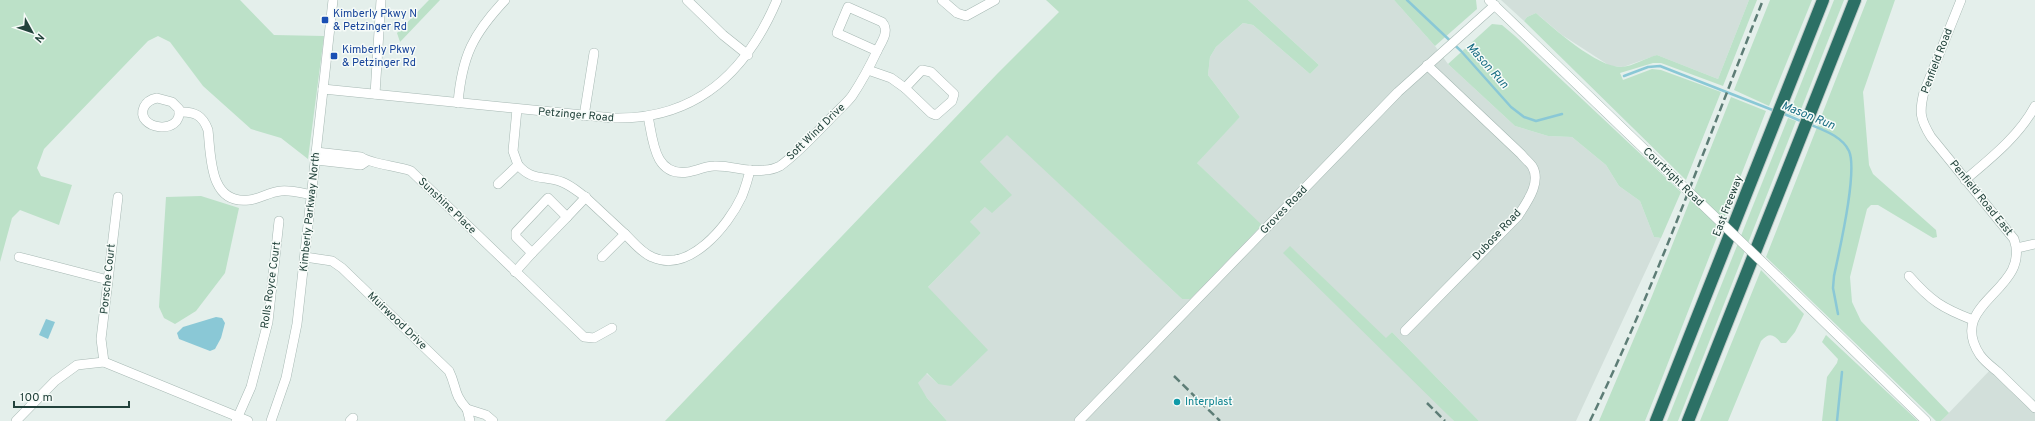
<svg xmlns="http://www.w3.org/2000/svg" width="2035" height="421" viewBox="0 0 2035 421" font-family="Overpass,sans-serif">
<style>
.built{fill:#d2dfda}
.green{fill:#bce1c8}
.water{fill:#8ac8d6}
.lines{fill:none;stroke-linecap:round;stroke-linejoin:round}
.stream{stroke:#8ac8d6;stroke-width:2.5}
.minor-casing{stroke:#a6b8b3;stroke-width:10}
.highway-casing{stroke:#c1cac8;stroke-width:14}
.minor{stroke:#fff;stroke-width:9}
.highway{stroke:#2c7065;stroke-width:12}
.rail{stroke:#5d7d76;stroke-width:2.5;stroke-dasharray:8 4;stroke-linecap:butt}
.minor-bridge-casing{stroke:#a6b8b3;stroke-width:10;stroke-linecap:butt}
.minor-bridge{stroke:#fff;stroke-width:9}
.transit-dot{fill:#1a4fb4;stroke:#f6fbf8;stroke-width:1.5}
.culture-dot{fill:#0f9aa8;stroke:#f6fbf8;stroke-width:1.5}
.labels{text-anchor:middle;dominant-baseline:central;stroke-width:3;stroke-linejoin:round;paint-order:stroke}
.transit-label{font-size:11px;fill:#164399;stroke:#f6fbf8;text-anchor:start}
.street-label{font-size:11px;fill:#22423b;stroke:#f6fbf8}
.culture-label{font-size:11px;fill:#0d838f;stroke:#f6fbf8;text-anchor:start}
.water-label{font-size:12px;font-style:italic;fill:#186d83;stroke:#f6fbf8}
</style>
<rect width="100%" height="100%" fill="#e4efeb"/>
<g class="built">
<path d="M1248,0h146l41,46 13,18 67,62 33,10 24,1 34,28 13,21 21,15 14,36 7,1 -85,183h-97l-87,-89 -6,7 -96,-93 164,175h-507l-20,-23 -10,-14 9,-11 12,11 -10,-97 53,-54 -12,-10 16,-16 -5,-45 27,-28 175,165 80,-73 -66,-64 44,-45 -32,-42 2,-18 6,-10 27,-24 10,2 57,49 9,-9z"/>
<path d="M1501,0h248l-31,79 -61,-24 -34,12 -13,-1 -48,-31 -26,-22 -9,4 -3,4z"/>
<path d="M1993,367l42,41v13h-94z"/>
</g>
<g class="green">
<path d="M0,0h240l34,35 50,1 -16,123 -27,-21 -30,-9 -48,-43 -33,-44 -12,-6 -10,5 -104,108 -7,19 4,8 31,9 -13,40 -39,-15 -8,8 -12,44z"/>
<path d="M429,0h11l-40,42 -3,-9z"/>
<path d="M1046,0h202l71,65 -9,9 -57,-49 -10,-2 -27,24 -6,10 -2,18 32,42 -43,46 65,62 -72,74h-8l-175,-164 -27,27 32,33 -20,18 -7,-6 -15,15 11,11 -53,54 60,63 -37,36 -13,-2 -11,-11 -9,10 9,15 20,23h-282l332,-347 62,-62z"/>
<path d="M1394,0h82l1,9 -42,37z"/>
<path d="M1749,0h8l-34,86 -62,-23h-8l-33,10 3,7 29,-11 9,1 60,22 -35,88 -162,-159 3,-4 9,-4c18,16 62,55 86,54 11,-1 24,-9 35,-12l61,24z"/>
<path d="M1770,0h42l-43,106 -35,-16z"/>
<path d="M1834,0h10l-46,117 -9,-3z"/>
<path d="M1867,0h28l-32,92 6,73 4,9 63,56 1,7 -4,1 -55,-33h-7l-4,4 -17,68 2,25 9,19 88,92 -8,8h-5l-170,-164z"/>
<path d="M1492,24l10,1 13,11 166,156 -20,46 -7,-1 -14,-36 -21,-15 -13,-21 -34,-28 -24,-1 -33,-10 -67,-62z"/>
<path d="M1731,97l35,14 -107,275 -14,35h-46l53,-125z"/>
<path d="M1788,118l8,3 -118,300h-11z"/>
<path d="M201,196l38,12 -14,65 -29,38 -21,13 -11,-6 -5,-11 7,-110z"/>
<path d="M1290,246l96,92 6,-6 87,89h-25l-171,-168z"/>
<path d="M1761,270l43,44 -9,18 -9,11h-5c-7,-9 -12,-11 -20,-2l-33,80h-28z"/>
<path d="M1826,335l92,86h-96l5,-44 10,-14 1,-4 -16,-17z"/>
</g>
<g class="water">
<path d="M216,317l6,1 3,5 -4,15 -6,11 -5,2 -31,-12 -2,-6 6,-6z"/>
<path d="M46,319l9,3 -7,17 -9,-4z"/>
</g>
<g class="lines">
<g class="stream">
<path d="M1407,0l54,51 50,56 13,10 12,4 26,-7"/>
<path d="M1624,76l24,-9 12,-1 115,45"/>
<path d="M1782,113l21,9"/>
<path d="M1809,124c14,6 33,12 40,27 9,20 -10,101 -15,125l-1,12 5,26"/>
<path d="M1837,421l5,-49"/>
</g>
<g class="minor-casing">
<g id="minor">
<path d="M687,0l36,35 25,20"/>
<path d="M942,0l15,13 9,3 29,-16"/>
<path d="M1489,0l175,168"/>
<path d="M1961,0l-37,92c-5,20 -4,27 7,45l83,102c18,52 -69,63 -34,116 5,7 12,12 18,17 12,12 25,24 37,36"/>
<path d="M848,7l34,15c8,9 0,19 -5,29l-40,-18z"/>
<path d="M868,70l23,8 14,10"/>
<path d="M922,70l9,2 23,22 -2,7 -16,14 -5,-2 -26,-25z"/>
<path d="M323,89l290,29c83,2 133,-45 164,-118"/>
<path d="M375,94l6,-94"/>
<path d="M157,98l15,4 7,7c4,28 -45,20 -35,-2 3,-6 8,-8 13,-9z"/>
<path d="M458,103c4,-47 15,-69 47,-103"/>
<path d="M179,112c16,-1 24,4 29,18 3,26 1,75 41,70 11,-1 20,-8 32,-9 10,-1 21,2 31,4"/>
<path d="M584,116l10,-63"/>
<path d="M648,116c5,24 6,61 40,56 9,-1 17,-6 26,-6 17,-1 35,7 51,4 5,0 11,-2 15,-4 18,-13 33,-30 49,-46 7,-8 17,-16 23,-24 10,-15 18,-30 25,-45"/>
<path d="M316,152l45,5c10,7 36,9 50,14l173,166 10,1 18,-10"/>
<path d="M316,160l45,5 6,-4"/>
<path d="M518,165c15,17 26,10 44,17 8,3 15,9 22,14 14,13 28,26 42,39 8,8 16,18 26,22 37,17 76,-31 90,-61 3,-8 6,-17 8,-26"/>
<path d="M1965,180c26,-22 54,-44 70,-74"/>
<path d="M498,184l20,-19 -5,-14 4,-42"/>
<path d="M548,198l19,19 -35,36 -16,-16v-5z"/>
<path d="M567,217l19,-20"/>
<path d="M2017,248l18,-4"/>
<path d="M19,257l89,23"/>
<path d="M305,257l27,4 10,7 107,103c8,16 4,23 18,38"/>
<path d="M602,257l23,-23"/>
<path d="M515,272l17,-19"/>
<path d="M1909,276c22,25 33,32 64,44"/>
<path d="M1779,278l147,143"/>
<path d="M1405,331l113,-115c9,-14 24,-34 14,-50 -3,-4 -8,-8 -11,-12l-94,-89"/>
<path d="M104,362l-3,-23 17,-142"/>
<path d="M16,421l39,-40 22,-16 27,-3 144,59"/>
<path d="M236,421l15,-34 17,-65 11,-101"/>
<path d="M271,421l15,-43 11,-54 36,-324"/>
<path d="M350,421l3,-3"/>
<path d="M470,421l-3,-12 19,6 7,6"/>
<path d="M1079,421l319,-329 97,-87"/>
</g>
</g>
<g class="highway-casing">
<g id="highway">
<path d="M1656,421l167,-421"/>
<path d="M1688,421l167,-421"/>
</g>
</g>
<use href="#minor" class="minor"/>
<use href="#highway" class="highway"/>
<g class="rail">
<path d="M1174,376l46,45"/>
<path d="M1427,403l18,18"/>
<path d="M1590,421c66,-136 117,-280 173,-421"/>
</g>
<g class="minor-bridge-casing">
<path id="minor-bridge" d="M1664,168l115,110"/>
</g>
<use href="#minor-bridge" class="minor-bridge"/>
</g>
<g class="transit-dot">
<rect x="321" y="16" width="8" height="8" rx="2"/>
<rect x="330" y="52" width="8" height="8" rx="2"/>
</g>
<circle class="culture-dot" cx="1177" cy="402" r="4"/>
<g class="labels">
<g class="transit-label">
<text x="333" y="14">Kimberly Pkwy N<tspan x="333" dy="13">&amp; Petzinger Rd</tspan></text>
<text x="342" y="50">Kimberly Pkwy<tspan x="342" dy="13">&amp; Petzinger Rd</tspan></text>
</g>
<g class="street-label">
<text transform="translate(1937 61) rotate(-69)">Penfield Road</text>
<text transform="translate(576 115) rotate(5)">Petzinger Road</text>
<text transform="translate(816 132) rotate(-44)">Soft Wind Drive</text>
<text transform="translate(1673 177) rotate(44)">Courtright Road</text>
<text transform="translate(1981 198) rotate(51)">Penfield Road East</text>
<text transform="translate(447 206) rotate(44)">Sunshine Place</text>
<text transform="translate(1728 206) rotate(-69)">East Freeway</text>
<text transform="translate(1284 210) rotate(-46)">Groves Road</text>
<text transform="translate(310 212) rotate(-84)">Kimberly Parkway North</text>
<text transform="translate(1497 235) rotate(-47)">Dubose Road</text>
<text transform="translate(108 279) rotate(-84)">Porsche Court</text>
<text transform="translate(271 285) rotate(-82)">Rolls Royce Court</text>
<text transform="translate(397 321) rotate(44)">Muirwood Drive</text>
</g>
<g class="culture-label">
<text x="1185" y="402">Interplast</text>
</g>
<g class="water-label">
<text transform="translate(1487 66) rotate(48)">Mason Run</text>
<text transform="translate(1808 116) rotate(22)">Mason Run</text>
</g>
</g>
<g transform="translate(32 32) rotate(130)" stroke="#f6fbf8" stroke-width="3" paint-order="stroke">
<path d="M0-3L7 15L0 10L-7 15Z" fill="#22423b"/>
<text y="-6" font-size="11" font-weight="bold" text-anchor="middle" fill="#22423b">N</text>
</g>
<path d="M14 401v6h115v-6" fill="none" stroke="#22423b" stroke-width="2"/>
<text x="20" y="401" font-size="12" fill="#22423b" stroke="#f6fbf8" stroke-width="3" paint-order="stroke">100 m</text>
</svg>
